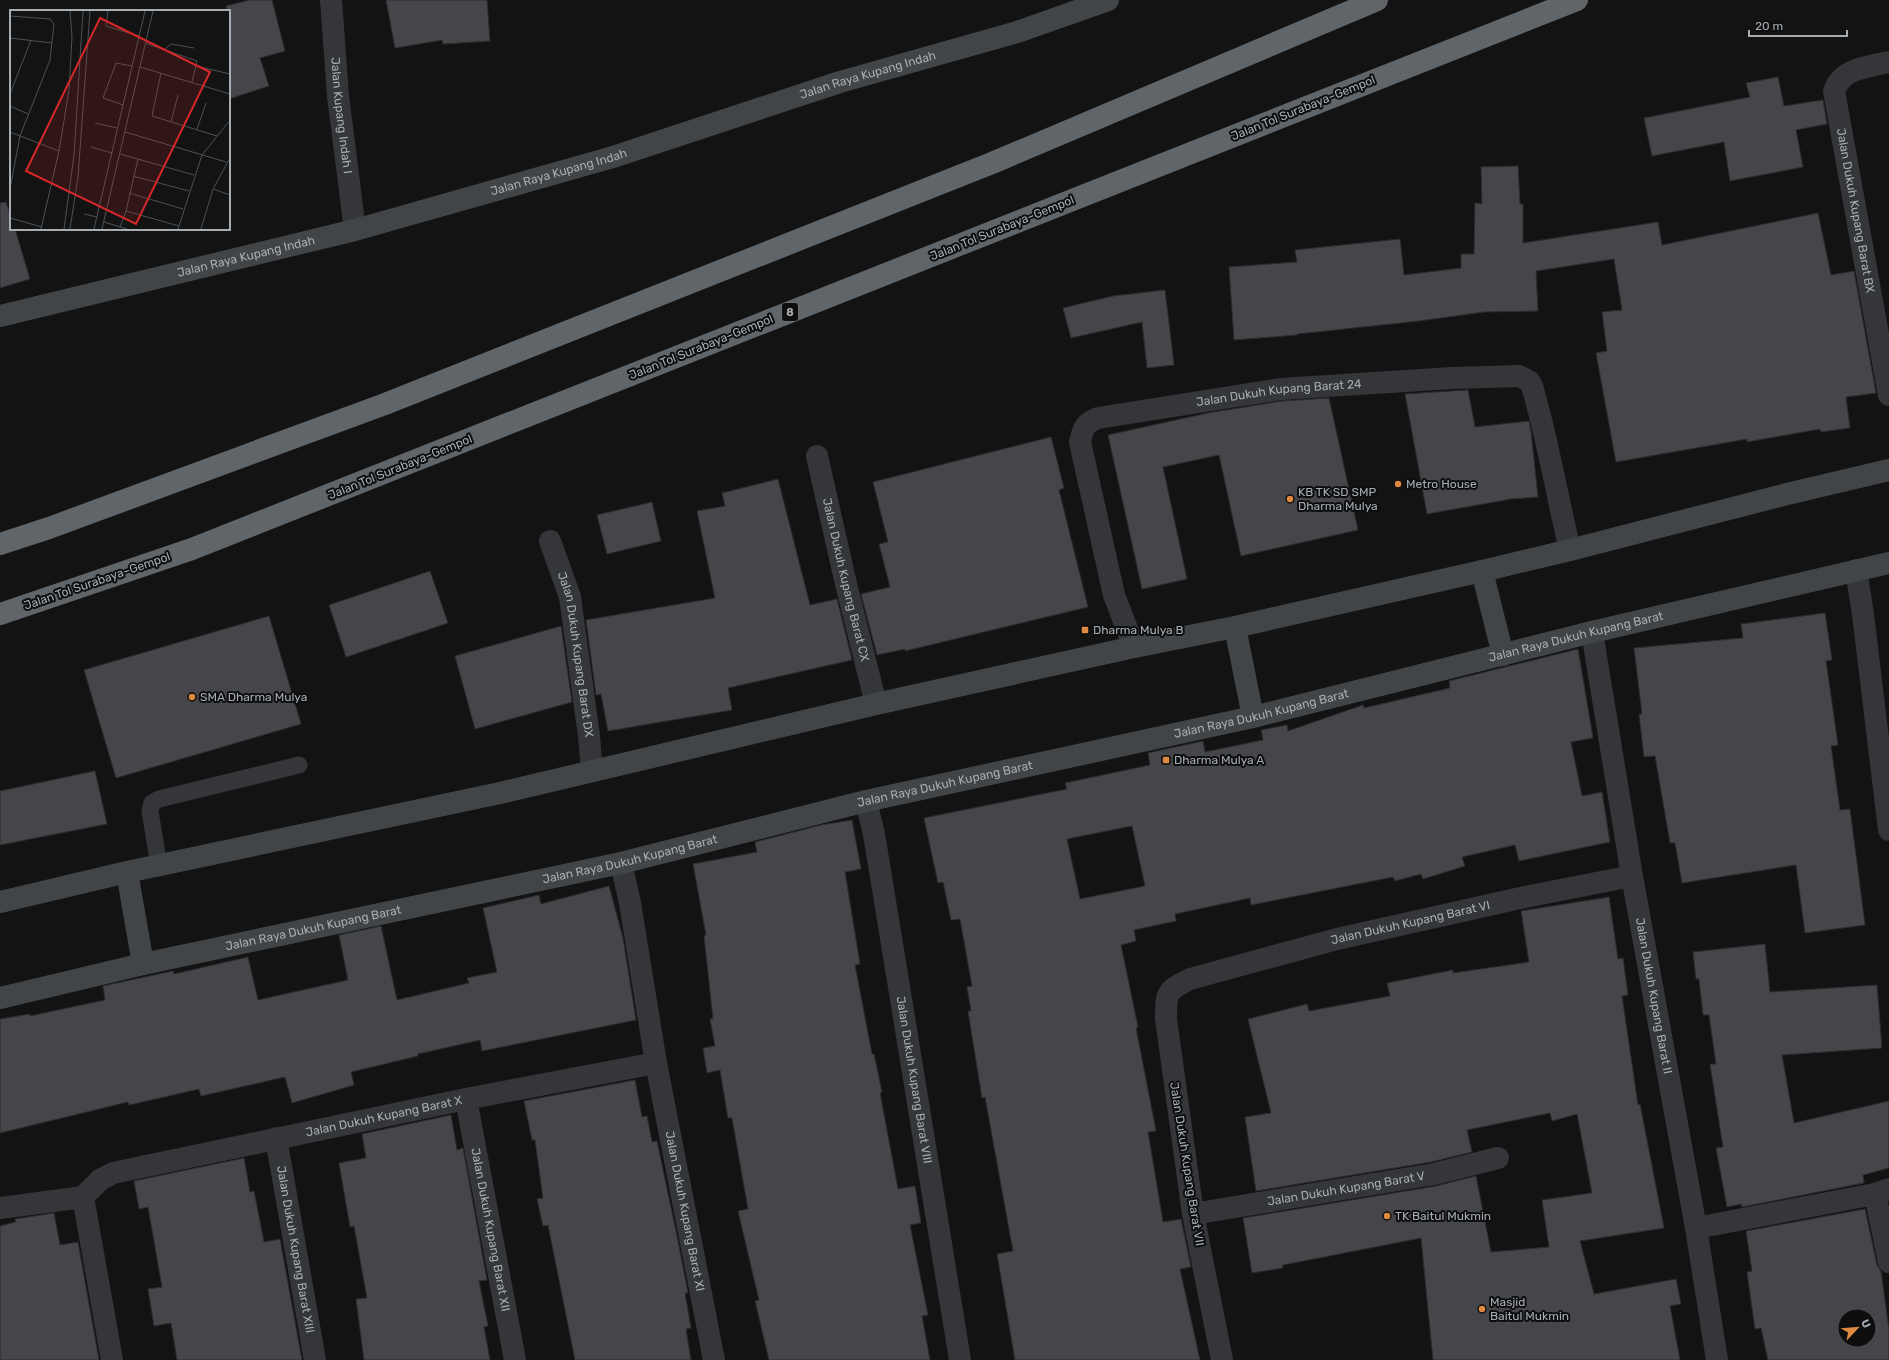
<svg xmlns="http://www.w3.org/2000/svg" width="1889" height="1360" viewBox="0 0 1889 1360" font-family="Rubik,sans-serif">
<style>
.building{fill:#444649;stroke:#2d2d30;fill-rule:evenodd}
.lines{fill:none;stroke-linecap:round;stroke-linejoin:round}
.lane{stroke:#343639;stroke-width:17}
.street{stroke:#343639;stroke-width:22}
.secondary{stroke:#424548;stroke-width:22}
.highway{stroke:#606569;stroke-width:22}
.poi-dot{fill:#df883f;stroke:#0e0e0f;stroke-width:1.5}
.labels{text-anchor:middle;dominant-baseline:central;stroke-width:4;stroke-linejoin:round;paint-order:stroke}
.shield{fill:#0e0e0f;stroke:#787d82;stroke-width:1}
.shield-label{font-size:11px;font-weight:bold;fill:#a5adb3}
.street-label{font-size:12px;fill:#a5adb3;stroke:#0e0e0f}
.poi-label{font-size:12px;fill:#a5adb3;stroke:#0e0e0f;text-anchor:start}
.inset-road{fill:none;stroke:#4d5154;stroke-width:1}
.view{fill:#d62828;fill-opacity:0.15;stroke:#d62828;stroke-width:2}
.inset-edge{fill:none;stroke:#a5adb3;stroke-width:2}
</style>
<rect width="100%" height="100%" fill="#131314"/>
<g class="building">
<path d="M250,0h22l13,51 -25,7 9,28 -40,13v-88h-2l-1,-5z"/>
<path d="M386,0h101l3,41 -47,3 -1,-4 -47,8z"/>
<path d="M1778,77l6,29 39,-6 4,24 -31,6 7,37 -73,14 -6,-39 -72,14 -8,-38 106,-21 -4,-14z"/>
<path d="M1518,166l2,38h3v39l135,-21 4,23 156,-32 13,62 23,-4 22,122 -30,4 4,31 -29,4 -1,-3 -73,13v-3l-131,23 -20,-109 11,-2 -5,-39 20,-2 -8,-51 -78,12 2,40 -54,1 -65,9 -122,13v1l-63,5 -5,-73 68,-5 -2,-12 105,-11 4,36 57,-7v-14h13l1,-51 7,1 -1,-37z"/>
<path d="M6,202l5,15v12h4l15,50 -30,9v-85z"/>
<path d="M1165,290l9,75 -27,3 -5,-46 -71,16 -8,-30 50,-12z"/>
<path d="M1468,390l7,37 54,-6 2,11 7,65 -27,2 -84,15 -22,-120z"/>
<path d="M1329,398l29,132 -117,26 -22,-101 -56,12 24,112 -45,10 -34,-154 100,-22 74,-12z"/>
<path d="M1051,437l13,51 -5,2 29,117 -183,44v-2l-28,6 -16,-61 29,-7 -11,-43 9,-2 -15,-60z"/>
<path d="M778,479l32,126 27,-6 15,61 -124,28 4,22 -124,21 -7,-37 -5,1 -10,-75 129,-22 -18,-87 28,-5 -3,-13z"/>
<path d="M652,502l9,39 -54,13 -10,-39z"/>
<path d="M430,571l18,52 -102,34 -17,-52z"/>
<path d="M1825,613l7,47 -6,1 12,84 -7,1 9,64 10,-1 15,116 -60,8 -9,-68 -114,18 -7,-40h-5l-15,-87 -11,1 -5,-43h3l-8,-66 109,-10 -2,-14z"/>
<path d="M269,616l32,108 -185,54 -32,-108z"/>
<path d="M561,626l11,76 -97,27 -20,-73z"/>
<path d="M1578,649l15,89 -22,4 11,54 20,-4 8,50 -91,19 -4,-16 -53,12 3,9 -42,13 -2,-5 -26,7 -2,-4 -142,28 -1,-7 -75,16 1,7 -42,9 2,11 -15,4 17,82 -2,1 20,103 -8,1 15,90 18,-3 10,48 -11,2 20,91h-185l-18,-106 16,-3 -28,-154 -3,1 -14,-87h3l-4,-24 5,-1 -12,-67 -9,1 -8,-38 -5,1 -14,-65 143,-29 -2,-6 85,-18 -2,-12 55,-12 2,11 58,-12 -2,-10 26,-5 1,6 75,-26 1,3 86,-20 -1,-7zM1132,826l13,60 -65,13 -13,-60z"/>
<path d="M95,771l12,53 -107,21v-54z"/>
<path d="M852,820l9,49 -16,3 15,92 -5,1 17,89h2l8,38 -2,1 18,96 17,-3 6,37 -11,2 18,90 -6,1 8,44h-161l-14,-59 4,-1 -21,-89 10,-2 -16,-91h-4l-8,-48 -13,3 -4,-25 12,-2 -5,-27h3l-9,-83 2,-1 -13,-71 64,-12 -2,-10 66,-17z"/>
<path d="M609,886l14,52 13,82 -154,31 -2,-11 -62,14v2l-67,16 3,13 -62,18 -7,-26 -84,19 -2,-7 -70,16 -1,-3 -128,31v-114l30,-5v2l75,-16 -2,-14 70,-15 1,3 74,-17 10,43 90,-20 -9,-45 42,-9 16,74 72,-17 -2,-5 30,-6 -14,-64 56,-13 2,9z"/>
<path d="M1609,897l9,62 5,-1 5,37 -6,1 16,109 2,-1 24,124 -84,13 14,53 82,-15 5,25 -11,2 10,54h-247l-12,-122 -138,27v3l-31,5 -9,-55 193,-32 40,-10 15,76 58,-5 -7,-47 50,-7 -15,-79 -25,7 -2,-8 -83,17 5,22 -41,10 -175,29 -11,-74 26,-4 -23,-94 59,-15 2,7 81,-15 -3,-13 66,-13v3l76,-11 -8,-51z"/>
<path d="M1765,944l5,48 107,-7 5,63 -100,7 12,68 95,-22v67l-26,7 1,8 -122,24 -1,-3 -14,3 -11,-59 7,-1 -13,-83h6l-7,-49h-6l-4,-36h-3l-3,-27z"/>
<path d="M635,1080l7,37 5,-1 5,26 5,-1 21,100 10,52h-3l6,35 -5,1 5,31h-116l-27,-135 -5,1 -6,-27 6,-1 -8,-58h-3l-8,-39z"/>
<path d="M451,1115l6,35 6,-2 24,132 -8,1 9,45 -4,1 6,33h-126l-8,-61 11,-1 -13,-72 -4,1 -11,-64 27,-5 -4,-24z"/>
<path d="M244,1158l6,34 4,-1 10,51 16,-3 22,121h-125l-6,-37 -17,3 -6,-37 14,-2 -14,-80 -9,2 -5,-28z"/>
<path d="M1865,1209l12,56 4,6 8,59v30h-121l-7,-32 -6,1 -8,-57 5,-1 -6,-40zM1845,1316h24v24h-24z"/>
<path d="M54,1213l6,32 18,-3 21,118h-99v-134l16,-4 -1,-3z"/>
</g>
<g class="lines">
<path class="lane" d="M159,866l-9,-55 2,-8 7,-4 140,-34"/>
<g class="street">
<path id="s1" d="M331,0l7,96 17,134"/>
<path id="s2" d="M1889,62c-22,5 -47,6 -55,29l55,304"/>
<path id="s3" d="M817,456l29,128 30,120"/>
<path id="s4" d="M550,541l20,56 19,139 3,35"/>
<path d="M1856,570l7,44 26,216"/>
<path id="s5" d="M1592,632l40,244 64,352 21,132"/>
<path id="s6" d="M1134,647l-20,-52 -34,-153c3,-14 5,-19 18,-24l183,-29 171,-11 67,-2 10,5 3,5c16,54 25,110 38,164"/>
<path id="s7" d="M866,801l8,33 86,526"/>
<path id="s8" d="M621,863l9,40 26,160 58,297"/>
<path id="s9" d="M466,1099l49,261"/>
<path id="s10" d="M276,1138l39,222"/>
<path d="M1875,1194l14,68"/>
<path d="M0,1208l83,-11"/>
<path id="s11" d="M1193,1214l241,-40 64,-16"/>
<path d="M1696,1228l179,-34 14,-5"/>
<path id="s12" d="M112,1360l-29,-163 17,-17 13,-7 353,-74 190,-36"/>
<path id="s13" d="M1222,1360l-29,-146 -27,-195c0,-27 0,-28 24,-40l147,-40 188,-42 107,-21"/>
</g>
<g class="secondary">
<path id="s14" d="M0,316l355,-86 258,-73 227,-75 177,-50 91,-32"/>
<path d="M1482,571l21,84"/>
<path d="M1235,627l18,90"/>
<path d="M127,872l16,92"/>
<path d="M0,902l127,-30 373,-79 376,-89 258,-57 101,-20 247,-56 88,-21 217,-56 102,-24"/>
<path id="s15" d="M0,998l143,-34 478,-101 245,-62 387,-84 339,-85 297,-69"/>
</g>
<g class="highway">
<path d="M0,544l49,-16 336,-124 607,-241 385,-163"/>
<path d="M0,614l192,-65 1385,-549"/>
</g>
</g>
<g class="poi-dot">
<circle cx="1398" cy="484" r="4"/>
<circle cx="1290" cy="499" r="4"/>
<rect x="1081" y="626" width="8" height="8" rx="2"/>
<circle cx="192" cy="697" r="4"/>
<rect x="1162" y="756" width="8" height="8" rx="2"/>
<circle cx="1387" cy="1216" r="4"/>
<circle cx="1482" cy="1309" r="4"/>
</g>
<g class="labels">
<rect class="shield" x="782" y="303" width="16" height="18" rx="3"/>
<g class="shield-label">
<text x="790" y="312">8</text>
</g>
<g class="street-label">
<text stroke="none"><textPath href="#s14" startOffset="901">Jalan Raya Kupang Indah</textPath></text>
<text transform="translate(1303 108) rotate(-22)">Jalan Tol Surabaya–Gempol</text>
<text stroke="none"><textPath href="#s1" startOffset="116">Jalan Kupang Indah I</textPath></text>
<text stroke="none"><textPath href="#s14" startOffset="577">Jalan Raya Kupang Indah</textPath></text>
<text stroke="none"><textPath href="#s2" startOffset="187">Jalan Dukuh Kupang Barat BX</textPath></text>
<text transform="translate(1002 228) rotate(-22)">Jalan Tol Surabaya–Gempol</text>
<text stroke="none"><textPath href="#s14" startOffset="253">Jalan Raya Kupang Indah</textPath></text>
<text transform="translate(701 347) rotate(-22)">Jalan Tol Surabaya–Gempol</text>
<text stroke="none"><textPath href="#s6" startOffset="427">Jalan Dukuh Kupang Barat 24</textPath></text>
<text transform="translate(400 467) rotate(-22)">Jalan Tol Surabaya–Gempol</text>
<text stroke="none"><textPath href="#s3" startOffset="127">Jalan Dukuh Kupang Barat CX</textPath></text>
<text transform="translate(97 581) rotate(-19)">Jalan Tol Surabaya–Gempol</text>
<text stroke="none"><textPath href="#s15" startOffset="1617">Jalan Raya Dukuh Kupang Barat</textPath></text>
<text stroke="none"><textPath href="#s4" startOffset="117">Jalan Dukuh Kupang Barat DX</textPath></text>
<text stroke="none"><textPath href="#s15" startOffset="1293">Jalan Raya Dukuh Kupang Barat</textPath></text>
<text stroke="none"><textPath href="#s15" startOffset="969">Jalan Raya Dukuh Kupang Barat</textPath></text>
<text stroke="none"><textPath href="#s15" startOffset="645">Jalan Raya Dukuh Kupang Barat</textPath></text>
<text stroke="none"><textPath href="#s13" startOffset="625">Jalan Dukuh Kupang Barat VI</textPath></text>
<text stroke="none"><textPath href="#s15" startOffset="321">Jalan Raya Dukuh Kupang Barat</textPath></text>
<text stroke="none"><textPath href="#s5" startOffset="369">Jalan Dukuh Kupang Barat II</textPath></text>
<text stroke="none"><textPath href="#s7" startOffset="283">Jalan Dukuh Kupang Barat VIII</textPath></text>
<text stroke="none"><textPath href="#s12" startOffset="481">Jalan Dukuh Kupang Barat X</textPath></text>
<text transform="translate(1187 1164) rotate(81)">Jalan Dukuh Kupang Barat VII</text>
<text stroke="none"><textPath href="#s11" startOffset="155">Jalan Dukuh Kupang Barat V</textPath></text>
<text stroke="none"><textPath href="#s8" startOffset="354">Jalan Dukuh Kupang Barat XI</textPath></text>
<text stroke="none"><textPath href="#s9" startOffset="133">Jalan Dukuh Kupang Barat XII</textPath></text>
<text stroke="none"><textPath href="#s10" startOffset="113">Jalan Dukuh Kupang Barat XIII</textPath></text>
</g>
<g class="poi-label">
<text x="1406" y="484">Metro House</text>
<text x="1298" y="492">KB TK SD SMP<tspan x="1298" dy="14">Dharma Mulya</tspan></text>
<text x="1093" y="630">Dharma Mulya B</text>
<text x="200" y="697">SMA Dharma Mulya</text>
<text x="1174" y="760">Dharma Mulya A</text>
<text x="1395" y="1216">TK Baitul Mukmin</text>
<text x="1490" y="1302">Masjid<tspan x="1490" dy="14">Baitul Mukmin</tspan></text>
</g>
</g>
<g transform="translate(10 10)">
<rect width="220" height="220" fill="#131314"/>
<path class="inset-road" d="M98,1l-2,15 33,10M0,6l40,3 4,5 -4,36 -30,76 -10,53M0,28l42,5M135,33l52,18 -5,21M154,40l7,-6 23,4M186,56l34,8M130,57l90,27M151,63l-9,43 65,20M0,84l21,-54M113,95l-20,-7 13,-35 16,3M0,96l18,8M161,112l7,-27M85,113l22,5M187,119l9,-26M0,122l49,19M115,122l101,30M81,137l21,6M110,144l74,21M128,149l-12,52 53,15M123,166l56,15M203,179l17,6M119,183l54,16M74,204l13,3M0,208l32,9M94,212l23,7M110,217l6,-16M31,219l18,-78 10,-61 3,-53 -2,-26M54,219l10,-74 9,-144M60,219l8,-52 12,-166M84,219l51,-218M92,219l51,-218M168,219l24,-74 28,-35M191,219l12,-40 17,-31"/>
<path class="view" d="M90,8l110,54 -74,152 -110,-53z"/>
<rect width="220" height="220" class="inset-edge"/>
</g>
<g transform="translate(1857 1328) rotate(64)"><circle r="19" fill="#0e0e0f" stroke="#4a4e51"/>
<path d="M0-3L7 15L0 10L-7 15Z" fill="#df883f"/>
<text y="-6" font-size="11" font-weight="bold" text-anchor="middle" fill="#a5adb3">U</text>
</g>
<path d="M1749 30v6h98v-6" fill="none" stroke="#a5adb3" stroke-width="2"/>
<text x="1755" y="30" font-size="12" fill="#a5adb3" stroke="#0e0e0f" stroke-width="3" paint-order="stroke">20 m</text>
</svg>
